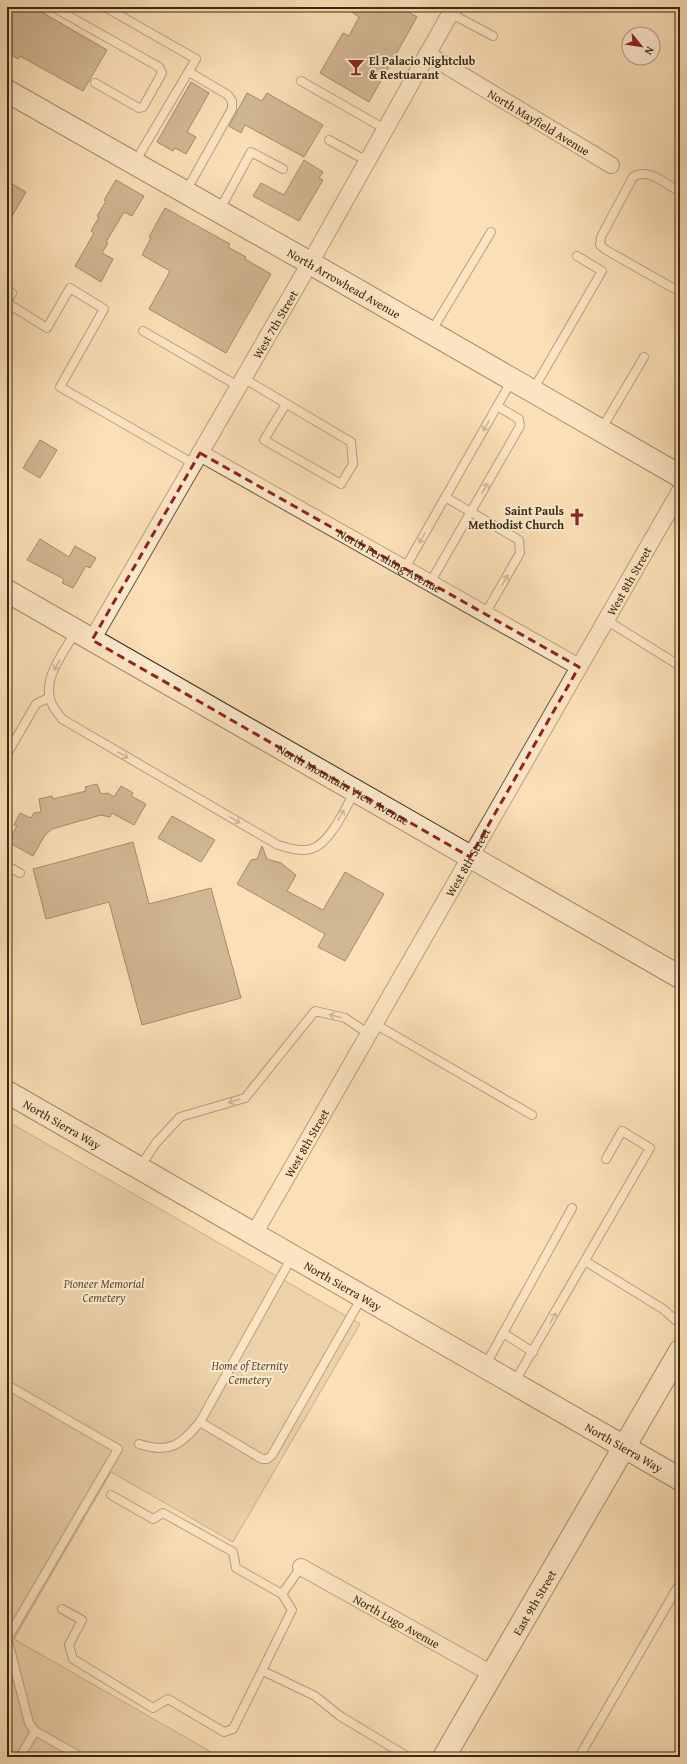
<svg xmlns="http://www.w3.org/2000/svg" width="687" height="1764" viewBox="0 0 687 1764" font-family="'Gentium Book Plus',serif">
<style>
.green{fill:#dac09a;stroke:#897456}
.building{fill:#9d8868;stroke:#382913}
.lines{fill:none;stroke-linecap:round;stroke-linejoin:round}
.lane-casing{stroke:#69563c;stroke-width:10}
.street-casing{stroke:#69563c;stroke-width:18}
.secondary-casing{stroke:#382913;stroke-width:24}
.lane{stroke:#fcead0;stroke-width:8}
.street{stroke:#fcead0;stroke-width:16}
.secondary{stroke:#fcead0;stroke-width:22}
.oneway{stroke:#9a8a72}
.marked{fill:none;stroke:#8f2418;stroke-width:3;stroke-dasharray:8 5;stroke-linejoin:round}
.labels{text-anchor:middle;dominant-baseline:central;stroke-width:4;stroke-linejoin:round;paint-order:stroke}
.poi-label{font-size:12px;font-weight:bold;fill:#382913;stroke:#fcead0;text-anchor:start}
.street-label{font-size:12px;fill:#382913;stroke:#fcead0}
.park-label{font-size:12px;font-style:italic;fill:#604f35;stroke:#fcead0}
</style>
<rect width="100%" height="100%" fill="#fbdfb6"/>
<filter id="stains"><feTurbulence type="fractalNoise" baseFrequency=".005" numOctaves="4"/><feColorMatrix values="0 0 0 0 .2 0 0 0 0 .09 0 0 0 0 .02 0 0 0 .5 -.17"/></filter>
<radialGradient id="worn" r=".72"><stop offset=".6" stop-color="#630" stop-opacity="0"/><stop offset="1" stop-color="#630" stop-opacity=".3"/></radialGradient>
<path class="green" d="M7,1121l353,203 -127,218 -122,-70 -97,167 206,118h-213z"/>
<g class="building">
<path d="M7,7h26l74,43 -24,41 -63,-35 -2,3 -11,-7z"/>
<path d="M344,7h56l17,10 -48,85 -49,-29 23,-40 6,3 10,-19z"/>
<path d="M191,82l18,11 -22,39 9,5 -10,17 -11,-6 -2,3 -16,-9z"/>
<path d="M247,93l15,8 5,-8 56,32 -19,32 -59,-32 -4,8 -12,-7z"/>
<path d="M304,160l19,12 -4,6 4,2 -24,41 -46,-25 8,-13 23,12z"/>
<path d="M116,180l28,16 -12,20 -8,-4 -18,30 2,1 -6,10 11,6 -12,23 -26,-16 19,-33 -3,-2 8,-14 -2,-1 9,-15 -2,-1z"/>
<path d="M7,181l19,11 -19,33z"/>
<path d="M165,208l65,36 -2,3 18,10 -1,2 26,15 -45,79 -77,-44 21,-38 -28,-16 9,-17 -2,-1z"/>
<path d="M40,440l17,10 -17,28 -17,-10z"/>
<path d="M40,539l29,18 6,-11 21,12 -6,10 -4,-2 -13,22 -11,-5 2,-4 -37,-19z"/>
<path d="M97,784l4,10 7,-1 6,4 7,-11 12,7 -2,3 15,8 -12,21 -22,-12 -2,4 -9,-2 -49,14 -7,6 -12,21 -25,-14 9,-16 -3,-1 6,-12 11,5 3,-5 7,-1 -2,-13 13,-3 1,3 33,-8 -1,-4z"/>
<path d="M172,816l43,24 -14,22 -43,-24z"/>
<path d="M133,842l16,62 62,-16 30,110 -99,27 -33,-123 -63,17 -13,-50z"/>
<path d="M262,846l5,13 14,4 15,12 -9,16 36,19 22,-38 39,22 -39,67 -27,-14 7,-13 -88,-50 14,-24 6,-1z"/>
</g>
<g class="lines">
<g class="lane-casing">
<g id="lane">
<path d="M53,7l106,60 3,6 -19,34 -4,1 -44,-25"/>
<path d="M105,7l91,52 -61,103"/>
<path d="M450,13l43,23"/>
<path d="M301,81l84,48"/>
<path d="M329,140l38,21"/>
<path d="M186,191l46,-82v-8l-4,-6 -39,-23"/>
<path d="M680,192c-14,-8 -32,-25 -47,-15l-32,60 -1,8 6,5 74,42"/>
<path d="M219,211l32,-59 32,17"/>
<path d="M7,302l5,-9"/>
<path d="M7,303l40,25 23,-40 34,21 -44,78 134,77"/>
<path d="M143,331l95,55"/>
<path d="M431,332l60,-100"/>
<path d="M243,378l108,64 2,22 -12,20 -77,-44 22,-36"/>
<path d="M533,390l69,-119 -25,-15"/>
<path d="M601,430l43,-73"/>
<path d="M445,497l74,43 1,13 -35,61"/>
<path d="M405,568l107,-188"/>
<path d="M430,583l90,-157 -1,-7 -22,-13"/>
<path d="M606,620l74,46"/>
<path d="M76,631c-12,21 -37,51 -23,75 2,4 6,9 9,13l216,126c10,3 22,7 33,4 19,-5 35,-42 44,-58"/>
<path d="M7,754l29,-50 14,-7"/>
<path d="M7,866l13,7"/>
<path d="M375,1024l157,91"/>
<path d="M140,1167l16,-24 24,-26 65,-19 70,-87 30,7 24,16"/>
<path d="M585,1261l78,48 17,15"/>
<path d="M503,1333l30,19"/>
<path d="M485,1366l87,-158"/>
<path d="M514,1383l136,-235 -28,-17 -16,28"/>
<path d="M7,1385l111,64 -111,190"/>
<path d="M200,1422l62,37h5l5,-4 90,-158"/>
<path d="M139,1444c30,10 42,1 61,-22l92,-165"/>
<path d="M282,1594l19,-27"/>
<path d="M62,1609l20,11 -13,25 4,14 80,49 15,-9 56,33 9,-3 59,-119 -10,-16 -46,-26 -3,-16 -70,-39 -10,6 -42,-24"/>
<path d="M7,1637l22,86 6,8 46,26"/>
<path d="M263,1671l52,25 25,20 68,41"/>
<path d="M20,1757l15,-26"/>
<path d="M579,1757l101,-174"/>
</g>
</g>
<g class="street-casing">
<g id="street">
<path id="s1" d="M427,54l184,111"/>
<path id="s2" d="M200,453l379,214"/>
<path id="s3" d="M92,640l218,-377 144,-256"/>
<path id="s4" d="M254,1234l426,-743"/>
<path id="s5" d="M301,1567l191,107"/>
</g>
</g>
<g class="secondary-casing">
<g id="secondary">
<path id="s6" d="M7,91l303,172 370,213"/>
<path id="s7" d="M7,591l673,386"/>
<path id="s8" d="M7,1092l673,387"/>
<path id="s9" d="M444,1757l236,-406"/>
</g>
</g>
<use href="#lane" class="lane"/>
<use href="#street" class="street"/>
<use href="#secondary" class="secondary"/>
</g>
<defs><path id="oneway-shaft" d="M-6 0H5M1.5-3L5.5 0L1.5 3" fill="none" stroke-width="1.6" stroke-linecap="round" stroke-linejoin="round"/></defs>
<g class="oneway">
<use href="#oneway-shaft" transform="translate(486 426) rotate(120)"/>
<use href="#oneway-shaft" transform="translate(485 488) rotate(-60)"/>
<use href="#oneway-shaft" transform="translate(422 538) rotate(120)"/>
<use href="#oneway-shaft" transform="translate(505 580) rotate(-60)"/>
<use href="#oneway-shaft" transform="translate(57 665) rotate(119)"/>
<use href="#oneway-shaft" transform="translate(123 755) rotate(30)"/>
<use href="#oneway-shaft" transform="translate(341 815) rotate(-59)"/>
<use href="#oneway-shaft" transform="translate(235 820) rotate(30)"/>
<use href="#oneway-shaft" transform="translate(335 1016) rotate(-166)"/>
<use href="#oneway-shaft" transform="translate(234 1101) rotate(163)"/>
<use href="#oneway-shaft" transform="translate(553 1318) rotate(-60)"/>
</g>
<path d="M0 0H687V1764H0ZM200,453l379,214 -109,190 -378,-217z" fill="#fbdfb6" fill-opacity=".55" fill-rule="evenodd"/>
<path class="marked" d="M200,453l379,214 -109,190 -378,-217z"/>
<defs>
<g id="bar-bare" transform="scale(1.38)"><path d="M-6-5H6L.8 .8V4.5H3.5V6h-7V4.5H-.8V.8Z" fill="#8f2418" stroke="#fcead0" stroke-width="2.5" paint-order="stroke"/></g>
<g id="church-bare" transform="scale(1.38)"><path d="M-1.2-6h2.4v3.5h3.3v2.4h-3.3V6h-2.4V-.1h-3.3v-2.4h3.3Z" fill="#8f2418" stroke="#fcead0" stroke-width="2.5" paint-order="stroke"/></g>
</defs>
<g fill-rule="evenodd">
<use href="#bar-bare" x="356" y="67"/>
<use href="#church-bare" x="577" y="517"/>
</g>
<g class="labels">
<g class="poi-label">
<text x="369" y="60">El Palacio Nightclub<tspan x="369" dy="14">&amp; Restuarant</tspan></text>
<text x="564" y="510" text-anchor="end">Saint Pauls<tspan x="564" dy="14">Methodist Church</tspan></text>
</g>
<g class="street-label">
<text stroke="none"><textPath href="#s1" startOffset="131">North Mayfield Avenue</textPath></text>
<text stroke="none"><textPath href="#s6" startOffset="388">North Arrowhead Avenue</textPath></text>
<text stroke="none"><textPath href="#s3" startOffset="365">West 7th Street</textPath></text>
<text stroke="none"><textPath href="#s2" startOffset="218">North Pershing Avenue</textPath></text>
<text stroke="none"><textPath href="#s4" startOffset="753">West 8th Street</textPath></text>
<text stroke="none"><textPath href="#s7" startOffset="388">North Mountain View Avenue</textPath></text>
<text stroke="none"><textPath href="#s4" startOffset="429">West 8th Street</textPath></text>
<text stroke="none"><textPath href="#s8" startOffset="64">North Sierra Way</textPath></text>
<text stroke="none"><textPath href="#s4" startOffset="105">West 8th Street</textPath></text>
<text stroke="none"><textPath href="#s8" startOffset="388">North Sierra Way</textPath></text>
<text stroke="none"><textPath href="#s8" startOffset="712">North Sierra Way</textPath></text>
<text stroke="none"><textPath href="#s9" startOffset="179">East 9th Street</textPath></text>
<text stroke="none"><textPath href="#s5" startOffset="110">North Lugo Avenue</textPath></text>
</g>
<g class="park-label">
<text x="104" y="1283">Pioneer Memorial<tspan x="104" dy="14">Cemetery</tspan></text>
<text x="250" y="1365">Home of Eternity<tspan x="250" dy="14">Cemetery</tspan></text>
</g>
</g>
<rect width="687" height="1764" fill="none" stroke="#fbdfb6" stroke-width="24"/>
<rect x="8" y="8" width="671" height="1748" fill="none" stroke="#382913" stroke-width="2"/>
<rect x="12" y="12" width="663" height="1740" fill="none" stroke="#382913"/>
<g transform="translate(641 46) rotate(120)"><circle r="19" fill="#fcead0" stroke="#ae9d84"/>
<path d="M0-3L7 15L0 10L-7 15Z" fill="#8f2418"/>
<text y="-6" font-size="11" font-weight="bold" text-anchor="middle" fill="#382913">N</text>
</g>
<rect width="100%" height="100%" filter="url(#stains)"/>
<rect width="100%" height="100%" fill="url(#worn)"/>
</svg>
